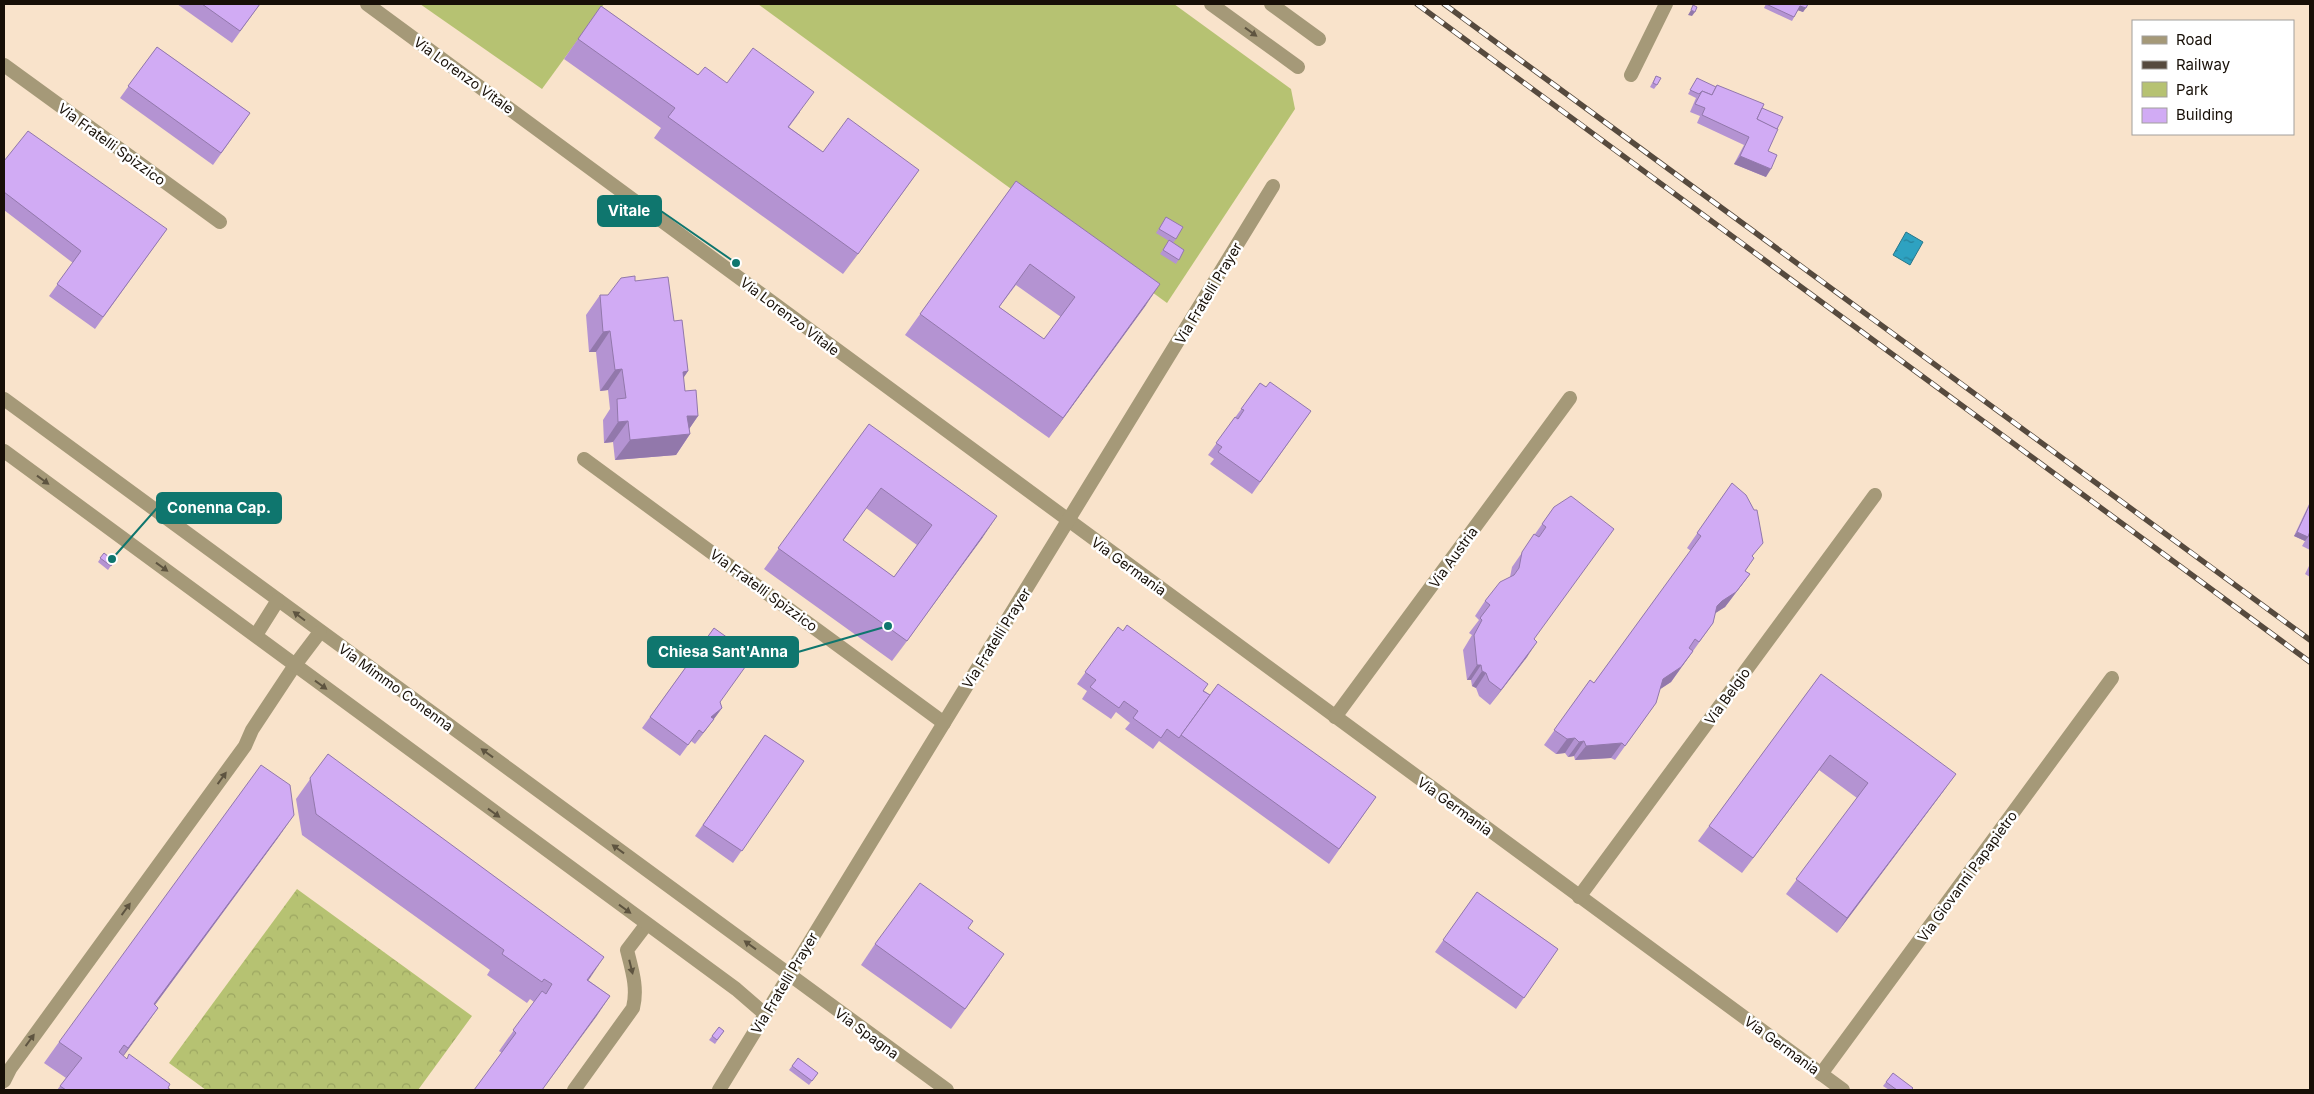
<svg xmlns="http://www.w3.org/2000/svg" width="2314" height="1094" viewBox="0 0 2314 1094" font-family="Inter,sans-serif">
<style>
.green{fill:#b6c272}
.forest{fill:url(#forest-crowns)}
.water{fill:url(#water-ripples);stroke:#277689}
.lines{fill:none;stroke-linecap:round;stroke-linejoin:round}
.service{stroke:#a59978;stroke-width:14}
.minor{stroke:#a59978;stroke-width:14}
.rail-casing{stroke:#564a3e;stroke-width:5.5}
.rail{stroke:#fff;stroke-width:4;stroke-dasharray:11;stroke-linecap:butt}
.wall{fill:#b493d2;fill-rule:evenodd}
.shaded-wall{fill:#9278ab}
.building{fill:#d1abf4;stroke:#9278ab;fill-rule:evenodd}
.oneway{fill:#5e5440}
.labels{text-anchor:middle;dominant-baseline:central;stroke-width:5;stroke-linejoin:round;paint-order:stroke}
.street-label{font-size:14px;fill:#170f07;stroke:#fff}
.leader{fill:none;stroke:#0f766e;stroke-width:2}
.callout-dot{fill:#0f766e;stroke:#fff;stroke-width:2}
.callout{fill:#0f766e;stroke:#0f766e;stroke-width:2}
.callout-label{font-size:15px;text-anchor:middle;font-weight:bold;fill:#fff}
</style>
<defs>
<pattern id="forest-crowns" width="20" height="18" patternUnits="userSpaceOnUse" patternTransform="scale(1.25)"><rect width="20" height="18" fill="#b6c272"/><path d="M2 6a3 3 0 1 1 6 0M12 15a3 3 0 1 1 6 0" fill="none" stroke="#9ca661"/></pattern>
<pattern id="water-ripples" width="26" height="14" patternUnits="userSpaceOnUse" patternTransform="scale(1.25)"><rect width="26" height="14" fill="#2ea2c1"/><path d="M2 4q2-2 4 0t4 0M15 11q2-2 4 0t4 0" fill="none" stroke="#26829b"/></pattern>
</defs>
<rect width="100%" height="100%" fill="#f9e3cb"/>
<g class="green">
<path d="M420,4h184l-62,85z"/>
<path d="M758,4h416l117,85 4,20 -128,194z"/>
</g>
<path class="forest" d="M297,889l175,127 -54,74h-212l-37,-27z"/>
<path class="water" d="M1906,232l17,10 -13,23 -17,-10z"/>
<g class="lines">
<g class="service">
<path d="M4,1081l6,-12 235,-323 7,-16 43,-65"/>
<path d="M574,1090l59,-82c5,-20 -1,-38 -6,-58l19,-25"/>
</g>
<g class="minor">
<path d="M367,4l1476,1086"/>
<path d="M1211,4l87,63"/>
<path d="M1271,4l48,35"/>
<path d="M4,65l216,157"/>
<path d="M1631,75l35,-71"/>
<path d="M4,399l943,691"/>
<path d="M4,451l732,538 29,25"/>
<path d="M584,459l360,264"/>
<path d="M256,635l22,-35"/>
<path d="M295,665l25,-33"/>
<path d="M1335,717l235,-319"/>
<path d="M1579,897l296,-402"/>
<path d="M1821,1074l291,-396"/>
<path d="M719,1090l554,-904"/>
</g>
<g class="rail-casing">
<g id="rail">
<path d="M1417,4l893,658"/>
<path d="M1444,4l866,636"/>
</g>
</g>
<use href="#rail" class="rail"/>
</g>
<g class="wall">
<path d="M177,4h83l-28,39z"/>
<path d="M1766,4h42l-5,8 -5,-2 -6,11 -28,-13z"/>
<path d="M601,6l97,69 29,8 73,29 -11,15 34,25 96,18 -76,104 -189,-136 7,-10 -97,-69z"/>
<path d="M157,47l93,66 -37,52 -93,-67z"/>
<path d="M1656,76l1,9 -3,4 -4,-2z"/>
<path d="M1697,78l18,10 2,-3 45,23 15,21 -9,22 -2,26 -32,-13 10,-19 -47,-22 3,-7 -10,-4 6,-14 -8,-4z"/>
<path d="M4,161l163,68 -72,100 -46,-33 24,-33 -69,-53z"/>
<path d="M1016,181l130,124 -97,133 -144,-103zM1016,285l45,32 -17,22 -45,-32z"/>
<path d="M1166,217l10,22 -3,4 11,7 -8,14 -16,-10 9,-13 -13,-8z"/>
<path d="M635,281l39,40 14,50 -5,7 2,13 13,25 -9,13 1,5 -14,21 -61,5 -2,-18 -9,1 -1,-23 7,-11 -2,-19 -8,1 -4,-39h-7l-3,-37 14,-20h8z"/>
<path d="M1260,383l6,4 45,24 -59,83 -42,-30 4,-5 -6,-4z"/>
<path d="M869,424l114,113 -91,124 -128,-92zM866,508l51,37 -23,32 -51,-36z"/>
<path d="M1732,483l21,74 -8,14 5,3 -25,33 -10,6 -2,10 -42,59 -11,7 -4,14 -41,57 -4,-2 -36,2 -1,-4 -6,1 -3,-4 -9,1 -12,-9 46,-65 4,3 97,-132 -4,-3z"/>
<path d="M2310,502v48l-8,-4 3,-5 -11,-5z"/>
<path d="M1554,507l-20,132 -7,18 -37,48 -11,-9 -3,-8 -4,-2 -1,-6h-4l-4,-30 9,-15 -3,-2 10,-13 -4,-4 10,-15 25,-24 2,-10z"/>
<path d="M104,553l10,8 -6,9 -10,-8z"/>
<path d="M2310,564v13l-5,-3z"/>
<path d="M1118,627l92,68 166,102 -47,67 -170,-123 -6,8 -28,-20 5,-6 -14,-11 -5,7 -29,-20 5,-8 -10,-7z"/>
<path d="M714,628l6,74 2,6 -27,36 -4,-3 -11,15 -38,-28z"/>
<path d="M1821,674l124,115 -108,144 -51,-39 71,-96 -38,-28 -77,103 -44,-32z"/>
<path d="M765,735l39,26 -71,102 -38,-27z"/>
<path d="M328,754l260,226 22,16 -68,94h-68l28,-37 -3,-2 35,-49 -4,-3 -3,4 -40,-28 3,-5 -188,-135 -6,-36z"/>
<path d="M280,835l-125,170 3,3 -35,48 48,34h-114l9,-12 -22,-15 15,-21z"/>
<path d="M1477,892l81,57 -42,60 -81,-57z"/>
<path d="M875,944l115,31 -39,54 -90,-64z"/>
<path d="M719,1027l5,4 -9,13 -6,-4z"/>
<path d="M798,1058l20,15 -9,12 -20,-15z"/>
<path d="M1893,1073l19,17h-23l-6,-4z"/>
</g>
<g class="shaded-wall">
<path d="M1800,6l6,2 -3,4 -6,-2z"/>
<path d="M1691,10l4,2 -3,4 -4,-1z"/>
<path d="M1740,156l31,13 -5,8 -32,-13z"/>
<path d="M919,170l-15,20 -61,84 15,-20z"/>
<path d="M1160,284l-14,21 -97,133 14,-20z"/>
<path d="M610,331l-14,21h-7l14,-20z"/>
<path d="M622,369l-14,21 -8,1 15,-21z"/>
<path d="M688,371l-14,21 9,-20z"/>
<path d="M687,416h11l-13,19 5,-1 -14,21 -61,5 15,-20z"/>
<path d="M628,421l-15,21 -9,1 14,-21z"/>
<path d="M997,516l-14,21 -91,124 15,-20z"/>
<path d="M2297,532l11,5 -3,4 -11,-5z"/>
<path d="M1750,574l-25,33 -14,9 6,-10 5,-5z"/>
<path d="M1537,642l-10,15 -37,48 11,-15z"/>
<path d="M1693,651l-22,31 -18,12 10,-15z"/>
<path d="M1477,665h4l-10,15h-4z"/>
<path d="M1482,671l4,2 -10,15 -4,-2z"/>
<path d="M722,708l-17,23 -10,13 8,-11 8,-16z"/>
<path d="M1575,738l-10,15 -9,1 11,-15z"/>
<path d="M1584,741l-10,15 -6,1 11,-15z"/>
<path d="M1622,743l-11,15 -36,2 11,-14z"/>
<path d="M1830,755l-11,15 -77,103 11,-15z"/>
<path d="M1956,774l-11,15 -108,144 10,-15z"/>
<path d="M294,815l-14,20 -140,190 14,-21z"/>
<path d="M604,957l-14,21 -17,22 14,-20z"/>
<path d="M610,996l-14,21 -54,73z"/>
<path d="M158,1008l-14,20 -30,41 14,-21z"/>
</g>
<g class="building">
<path d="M202,4h58l-20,27z"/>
<path d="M1766,4h42l-2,4 -6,-2 -6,11z"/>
<path d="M1693,5l4,2 -2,5 -4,-2z"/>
<path d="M601,6l97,69 7,-8 22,16 26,-35 61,44 -26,35 35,25 25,-34 71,52 -61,84 -190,-137 7,-9 -97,-69z"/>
<path d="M157,47l93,66 -29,40 -93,-67z"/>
<path d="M1656,76l5,2 -4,7 -4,-2z"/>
<path d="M1697,78l19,9 -4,8 -10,-4 -3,3 -9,-4z"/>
<path d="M1717,85l47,19 -7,15 21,10 -10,22 9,4 -6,14 -31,-13 9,-19 -47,-22 3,-7 -10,-4 7,-13 10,4z"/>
<path d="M1762,108l21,9 -6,12 -20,-10z"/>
<path d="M28,131l139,98 -64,88 -46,-33 24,-33 -77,-59v-31z"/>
<path d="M1016,181l144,103 -97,134 -143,-104zM1030,264l45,33 -31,42 -45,-32z"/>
<path d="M1166,217l17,10 -7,12 -17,-10z"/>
<path d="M1169,240l15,10 -5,10 -16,-10z"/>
<path d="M635,276v5l33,-4 6,44 8,-1 6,51 -5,1 2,19 11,-1 2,26h-11l3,18 -60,6 -2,-19 -10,1 -1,-23 9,-1 -4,-29 -7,1 -5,-39 -7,1 -3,-37h8l13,-17z"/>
<path d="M1270,382l41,29 -51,71 -42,-30 4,-5 -6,-4 19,-26 3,2 6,-9 -3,-1 19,-26 6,4z"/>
<path d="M869,424l128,92 -90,125 -129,-93zM881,488l51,37 -38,52 -51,-37z"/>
<path d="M1732,483l14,12 8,15h3l6,33 -11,13 2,2 -9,13 5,3 -14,18 -14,9 -5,5 -4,17 -14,19 -4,-3 -6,9 4,3 -12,16 -18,12 -7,24 -31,43 -3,-3 -36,3 -2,-5 -5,1 -4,-4 -8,1 -13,-9 36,-50 4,3 107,-147 -4,-3z"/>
<path d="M1571,496l43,33 -80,110 3,3 -36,48 -12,-9 -3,-8 -4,-2 -1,-6h-4l-3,-30 8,-15 -2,-2 10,-13 -5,-4 15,-19 14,-7 5,-7 3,-16 12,-18 5,3 7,-10 -4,-3 12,-17z"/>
<path d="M2310,504v27l-2,6 -11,-5z"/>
<path d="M104,553l10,8 -3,5 -11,-8z"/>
<path d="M1127,625l81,59 -5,7 7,4 -31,43 -12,-9 -6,9 -28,-20 5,-7 -14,-10 -5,7 -29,-21 6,-7 -11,-8 33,-45 5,4z"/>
<path d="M714,628l39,28 -33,46 2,6 -11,9 3,2 -11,14 -4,-3 -11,15 -38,-28z"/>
<path d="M1821,674l135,100 -109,144 -51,-39 72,-96 -38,-28 -77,103 -44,-32z"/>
<path d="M1218,684l158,113 -37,52 -158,-114z"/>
<path d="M765,735l39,26 -62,90 -39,-26z"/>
<path d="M328,754l276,203 -17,23 23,16 -68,94h-68l42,-57 -3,-3 29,-39 4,3 6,-10 -8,-5 -2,3 -40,-28 2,-4 -188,-136 -6,-36z"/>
<path d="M261,765l29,20 4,30 -140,189 4,4 -30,40 -4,-3 -5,7 8,7 2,-5 41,30 -2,4 3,2h-105l-6,-4 22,-28 -23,-16z"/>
<path d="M920,883l53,38 -5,7 36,26 -39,55 -90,-65z"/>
<path d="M1477,892l81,57 -34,49 -81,-58z"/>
<path d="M719,1027l5,4 -7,9 -5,-4z"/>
<path d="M798,1058l20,15 -6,8 -20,-15z"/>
<path d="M1893,1073l20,15 -2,2h-14l-11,-8z"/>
</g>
<defs><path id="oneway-solid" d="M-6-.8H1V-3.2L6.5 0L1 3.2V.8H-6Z" transform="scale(1.25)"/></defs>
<g class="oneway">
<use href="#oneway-solid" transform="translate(1251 32) rotate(36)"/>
<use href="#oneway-solid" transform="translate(43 480) rotate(36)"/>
<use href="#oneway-solid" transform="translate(162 567) rotate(36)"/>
<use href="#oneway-solid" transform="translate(299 616) rotate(-143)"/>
<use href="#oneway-solid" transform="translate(321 685) rotate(36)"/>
<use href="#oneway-solid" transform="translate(487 753) rotate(-144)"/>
<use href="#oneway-solid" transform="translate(222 778) rotate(-54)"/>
<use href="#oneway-solid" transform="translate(494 813) rotate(36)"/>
<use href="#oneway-solid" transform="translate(618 849) rotate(-144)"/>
<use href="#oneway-solid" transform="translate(126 909) rotate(-54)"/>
<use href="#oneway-solid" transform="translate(625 909) rotate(36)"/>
<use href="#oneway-solid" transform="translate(750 945) rotate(-144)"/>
<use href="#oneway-solid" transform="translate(631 967) rotate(76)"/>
<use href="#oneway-solid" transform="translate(30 1040) rotate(-54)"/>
</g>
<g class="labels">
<g class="street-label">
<text transform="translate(464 75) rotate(36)">Via Lorenzo Vitale</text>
<text transform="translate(112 144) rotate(36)">Via Fratelli Spizzico</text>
<text transform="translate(1208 293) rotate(-59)">Via Fratelli Prayer</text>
<text transform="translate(790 316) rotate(37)">Via Lorenzo Vitale</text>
<text transform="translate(1453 557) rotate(-54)">Via Austria</text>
<text transform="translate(1129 566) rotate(36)">Via Germania</text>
<text transform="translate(764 590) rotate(36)">Via Fratelli Spizzico</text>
<text transform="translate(996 638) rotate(-58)">Via Fratelli Prayer</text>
<text transform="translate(396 687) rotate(36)">Via Mimmo Conenna</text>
<text transform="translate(1727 696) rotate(-54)">Via Belgio</text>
<text transform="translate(1455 806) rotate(36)">Via Germania</text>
<text transform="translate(1967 876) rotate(-54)">Via Giovanni Papapietro</text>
<text transform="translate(784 983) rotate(-59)">Via Fratelli Prayer</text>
<text transform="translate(867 1033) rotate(36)">Via Spagna</text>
<text transform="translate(1782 1045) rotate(36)">Via Germania</text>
</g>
</g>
<path class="leader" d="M736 263L661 211M112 559L157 508M888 626L798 652"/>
<g class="callout-dot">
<circle cx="736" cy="263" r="5"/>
<circle cx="112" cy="559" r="5"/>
<circle cx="888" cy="626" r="5"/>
</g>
<g class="callout">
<rect x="598" y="196" width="63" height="30" rx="5"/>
<rect x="157" y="493" width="124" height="30" rx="5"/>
<rect x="648" y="637" width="150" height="30" rx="5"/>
</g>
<g class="callout-label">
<text x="629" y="216">Vitale</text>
<text x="219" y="513">Conenna Cap.</text>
<text x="723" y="657">Chiesa Sant'Anna</text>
</g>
<rect width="2314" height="1094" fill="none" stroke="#170f07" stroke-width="10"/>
<rect x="2132" y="20" width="162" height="115" fill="#ffffff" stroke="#a29f9c"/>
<rect x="2142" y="36" width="25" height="8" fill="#a59978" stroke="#a29f9c"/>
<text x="2176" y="45" font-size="15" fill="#170f07">Road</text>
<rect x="2142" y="61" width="25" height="8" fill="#564a3e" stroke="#a29f9c"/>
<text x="2176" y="70" font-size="15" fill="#170f07">Railway</text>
<rect x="2142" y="82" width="25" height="15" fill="#b6c272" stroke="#a29f9c"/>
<text x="2176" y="95" font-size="15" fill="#170f07">Park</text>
<rect x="2142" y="108" width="25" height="15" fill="#d1abf4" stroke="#a29f9c"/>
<text x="2176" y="120" font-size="15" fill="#170f07">Building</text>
</svg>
